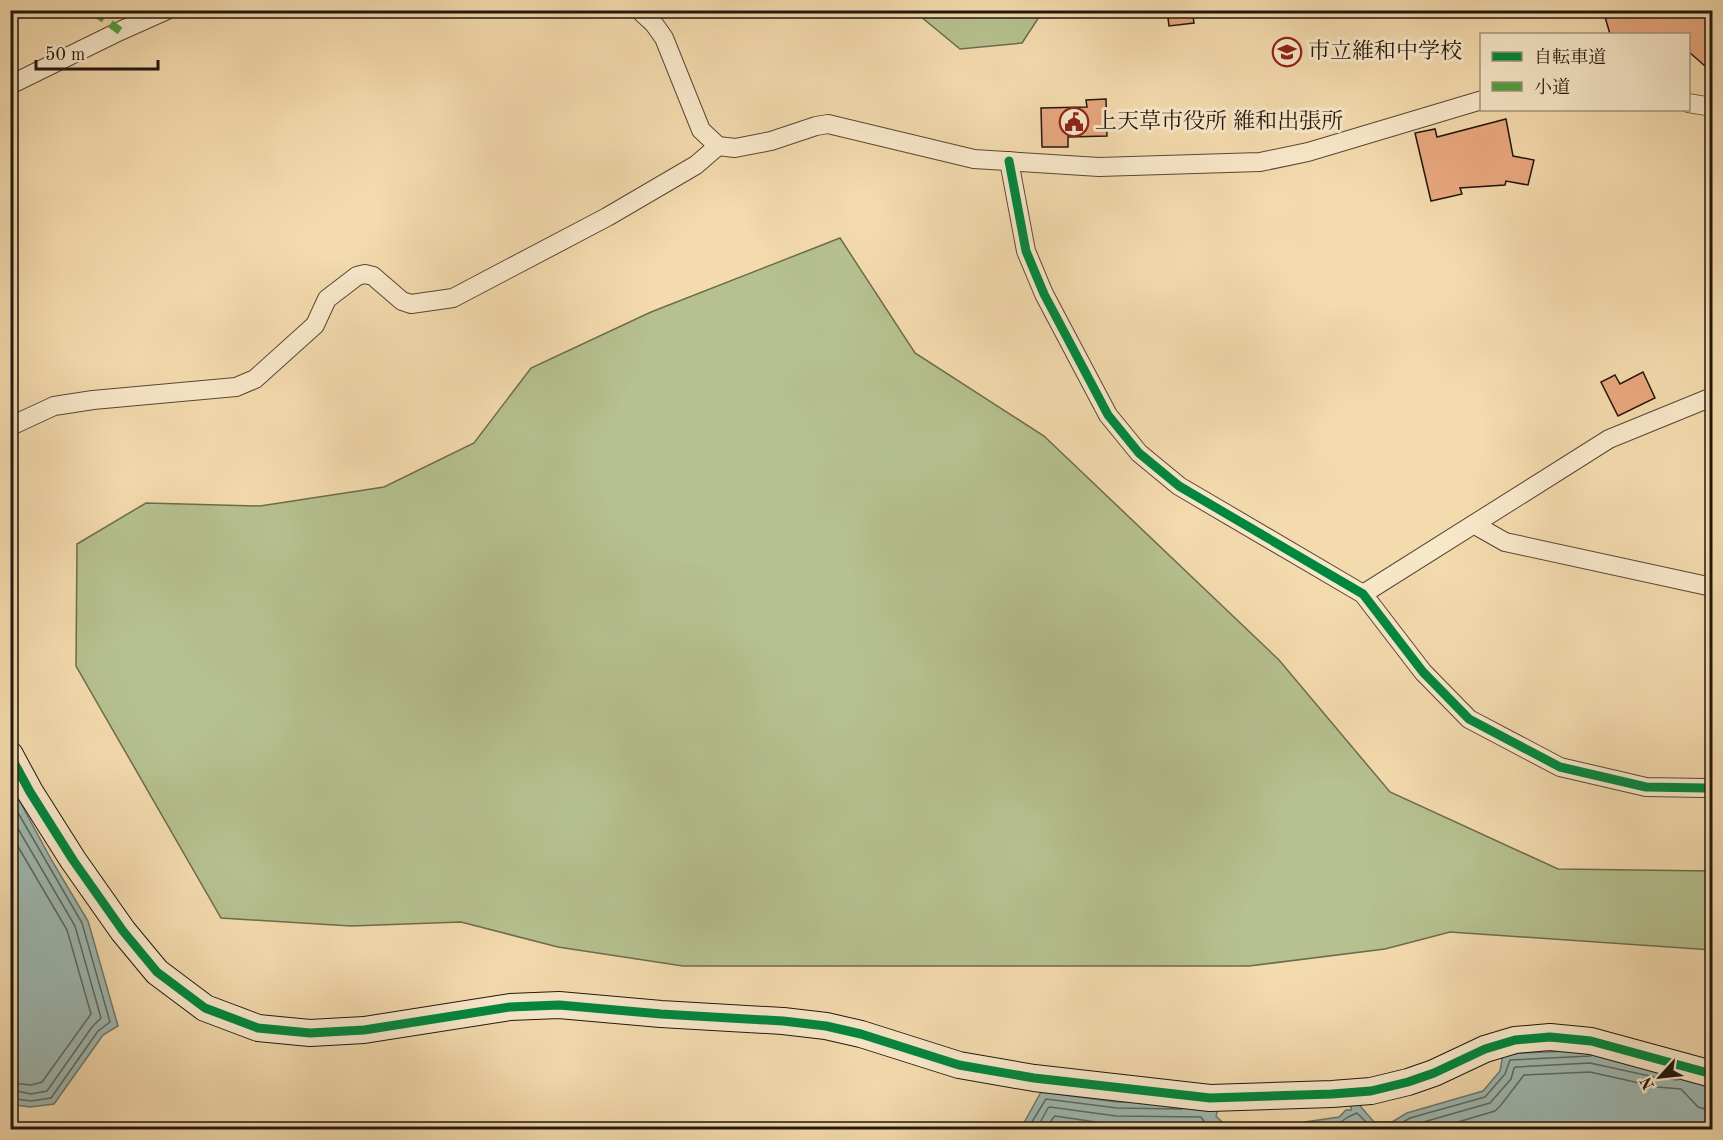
<svg xmlns="http://www.w3.org/2000/svg" width="1723" height="1140" viewBox="0 0 1723 1140" font-family="'Old Standard TT','Noto Serif JP',serif">
<style>
.green{fill:#b6c18f;stroke:#6c6c4e;stroke-width:1.5}
.water{fill:#9eb9b2;stroke:#6d7870;stroke-width:1.5}
.lines{fill:none;stroke-linecap:round;stroke-linejoin:round}
.shore{stroke:#606860;stroke-width:1.5}
.building{fill:#e9a87f;stroke:#23160d;stroke-width:1.5}
.street-casing{stroke:#574735;stroke-width:20}
.secondary-casing{stroke:#23160d;stroke-width:28}
.street{stroke:#f8e8ca;stroke-width:18}
.secondary{stroke:#f8e8ca;stroke-width:26}
.quiet{stroke:#50a13e;stroke-width:8;stroke-dasharray:15 8;stroke-linecap:butt}
.cycleway-casing{stroke:#f8e8ca;stroke-width:13}
.cycleway{stroke:#00873e;stroke-width:9}
.labels{text-anchor:middle;dominant-baseline:central;stroke-width:6;stroke-linejoin:round;paint-order:stroke}
.poi-label{font-size:22px;fill:#23160d;stroke:#f8e8ca;text-anchor:start}
</style>
<rect width="100%" height="100%" fill="#f4dbae"/>
<filter id="stains"><feTurbulence type="fractalNoise" baseFrequency=".00333" numOctaves="4"/><feColorMatrix values="0 0 0 0 .2 0 0 0 0 .09 0 0 0 0 .02 0 0 0 .5 -.17"/></filter>
<radialGradient id="worn" r=".72"><stop offset=".6" stop-color="#630" stop-opacity="0"/><stop offset="1" stop-color="#630" stop-opacity=".3"/></radialGradient>
<g class="green">
<path d="M914,11h129l-21,32 -62,6z"/>
<path d="M840,238l75,115 129,83 235,224 111,132 168,77 154,2v79l-262,-18 -65,17 -136,17h-566l-125,-19 -97,-25 -110,4 -130,-8 -145,-252 1,-122 69,-41 114,3 124,-19 90,-44 57,-75 120,-56z"/>
</g>
<g class="water">
<path d="M11,785l41,76 36,60 30,105 -15,9 -49,69 -24,3 -14,-2 -5,1z"/>
<path d="M1591,1050l103,17 18,24v38l-416,1 9,-8 34,-5 7,-7h5v-6l4,-4 19,22h18l15,-9 76,-22 17,-20 3,-17z"/>
<path d="M1041,1092l76,10 88,1 13,7 -2,6 8,8 30,5 -234,1z"/>
</g>
<g class="lines">
<g class="shore">
<path d="M10,799l72,124 28,99 -12,9 -47,67 -20,3 -15,-2 -6,1"/>
<path d="M10,815l65,111 26,92 -9,9 -45,64 -16,3 -14,-3 -7,1"/>
<path d="M10,833l57,97 24,84 -49,68 -11,3 -21,-2"/>
<path d="M1027,1130l19,-31 71,9 65,1"/>
<path d="M1036,1130l12,-22 2,-1 66,9 85,1 9,13"/>
<path d="M1046,1130l7,-12 2,-2 61,9 79,1 3,4"/>
<path d="M1306,1130l35,-8 7,-5 9,-4 15,15h21l17,-10 75,-21 20,-23 5,-14 81,-4"/>
<path d="M1406,1130l7,-5 77,-22 21,-24 3,-11 2,-1 74,-4 69,15 19,2"/>
<path d="M1431,1130l64,-19 6,-6 23,-30 66,-3 67,15 24,2 17,18 14,4"/>
</g>
</g>
<g class="building">
<path d="M1167,10h25l2,13 -25,3z"/>
<path d="M1603,10h110v47l-8,9 -16,-14v-18h-79z"/>
<path d="M1106,99l1,37 -39,1v10h-26l-1,-39 46,-1 -1,-7z"/>
<path d="M1506,119l7,37 21,4 -6,25 -22,-4 -1,4 -45,3 2,6 -31,7 -16,-68 20,-4 2,8z"/>
<path d="M1643,372l12,26 -37,18 -17,-34 14,-7 5,9z"/>
</g>
<g class="lines">
<g class="street-casing">
<g id="street">
<path d="M639,10l15,14 10,14 37,92 17,16 17,2 36,-7 45,-15 12,-2 146,35 125,8 161,-5 48,-10 174,-52"/>
<path d="M10,85l110,-54 47,-21"/>
<path d="M1688,103l24,4"/>
<path d="M1009,161l17,90 18,43 64,121 31,38 40,33 184,108 60,78 46,47 91,48 86,20 58,1 8,-2"/>
<path d="M10,428l3,-3 41,-19 39,-6 143,-13 19,-8 60,-54 12,-26 30,-23 8,-2 8,2 29,25 9,3 42,-6 154,-81 89,-52 22,-19"/>
<path d="M1475,525l30,17 207,45"/>
<path d="M1363,594l246,-155 103,-42"/>
</g>
</g>
<g class="secondary-casing">
<path id="secondary" d="M10,755l20,37 43,68 50,71 34,41 48,36 53,20 52,5 54,-3 146,-23 49,-2 102,9 122,7 43,5 35,8 98,31 75,13 176,20 122,-4 39,-3 37,-9 26,-9 51,-24 30,-9 35,-3 41,4 121,33"/>
</g>
<use href="#street" class="street"/>
<use href="#secondary" class="secondary"/>
<path class="quiet" d="M92,10l28,21"/>
<g class="cycleway-casing">
<g id="cycleway">
<path d="M1009,161l17,90 18,43 64,121 31,38 40,33 184,108 60,78 46,47 91,48 86,20 58,1 8,-2"/>
<path d="M10,755l20,37 43,68 50,71 34,41 48,36 53,20 52,5 54,-3 146,-23 49,-2 102,9 122,7 43,5 35,8 98,31 75,13 176,20 122,-4 39,-3 37,-9 26,-9 51,-24 30,-9 35,-3 41,4 121,33"/>
</g>
</g>
<use href="#cycleway" class="cycleway"/>
</g>
<defs>
<g id="school-ring" transform="scale(1.5)"><circle r="9.5" fill="#f8e8ca" stroke="#8f2418" stroke-width="1.5"/><path d="M0-5L7-2L0 1L-7-2ZM-4 1L0 2.5L4 1V4Q0 6-4 4Z" fill="#8f2418"/></g>
<g id="civic-ring" transform="scale(1.5)"><circle r="9.5" fill="#f8e8ca" stroke="#8f2418" stroke-width="1.5"/><path d="M-.6-6.5H3V-4.5H.6V-3L4-1V1h2V6H-6V1h2V-1L-.6-3ZM-1.2 2.5V6h2.4V2.5Z" fill="#8f2418"/></g>
</defs>
<g fill-rule="evenodd">
<use href="#school-ring" x="1287" y="52"/>
<use href="#civic-ring" x="1074" y="122"/>
</g>
<g class="labels">
<g class="poi-label">
<text x="1308" y="52">市立維和中学校</text>
<text x="1095" y="122">上天草市役所 維和出張所</text>
</g>
</g>
<rect width="1723" height="1140" fill="none" stroke="#f4dbae" stroke-width="36"/>
<rect x="12" y="12" width="1699" height="1116" fill="none" stroke="#23160d" stroke-width="3"/>
<rect x="18" y="18" width="1687" height="1104" fill="none" stroke="#23160d" stroke-width="1.5"/>
<rect x="1480" y="33" width="210" height="78" fill="#f8e8ca" stroke="#a3947e" stroke-width="1.5"/>
<rect x="1492" y="52" width="30" height="9" fill="#00873e" stroke="#a3947e" stroke-width="1.5"/>
<text x="1534" y="63" font-size="18" fill="#23160d">自転車道</text>
<rect x="1492" y="82" width="30" height="9" fill="#50a13e" stroke="#a3947e" stroke-width="1.5"/>
<text x="1534" y="93" font-size="18" fill="#23160d">小道</text>
<g transform="translate(1660 1077) rotate(243)" stroke="#f8e8ca" stroke-width="4.5" paint-order="stroke">
<path d="M0-4.5L10 22L0 15L-10 22Z" fill="#23160d"/>
<text y="-9" font-size="16" font-weight="bold" text-anchor="middle" fill="#23160d">N</text>
</g>
<path d="M36 60v9h122v-9" fill="none" stroke="#23160d" stroke-width="3"/>
<text x="45" y="60" font-size="18" fill="#23160d" stroke="#f8e8ca" stroke-width="4.5" paint-order="stroke">50 m</text>
<rect width="100%" height="100%" filter="url(#stains)"/>
<rect width="100%" height="100%" fill="url(#worn)"/>
</svg>
